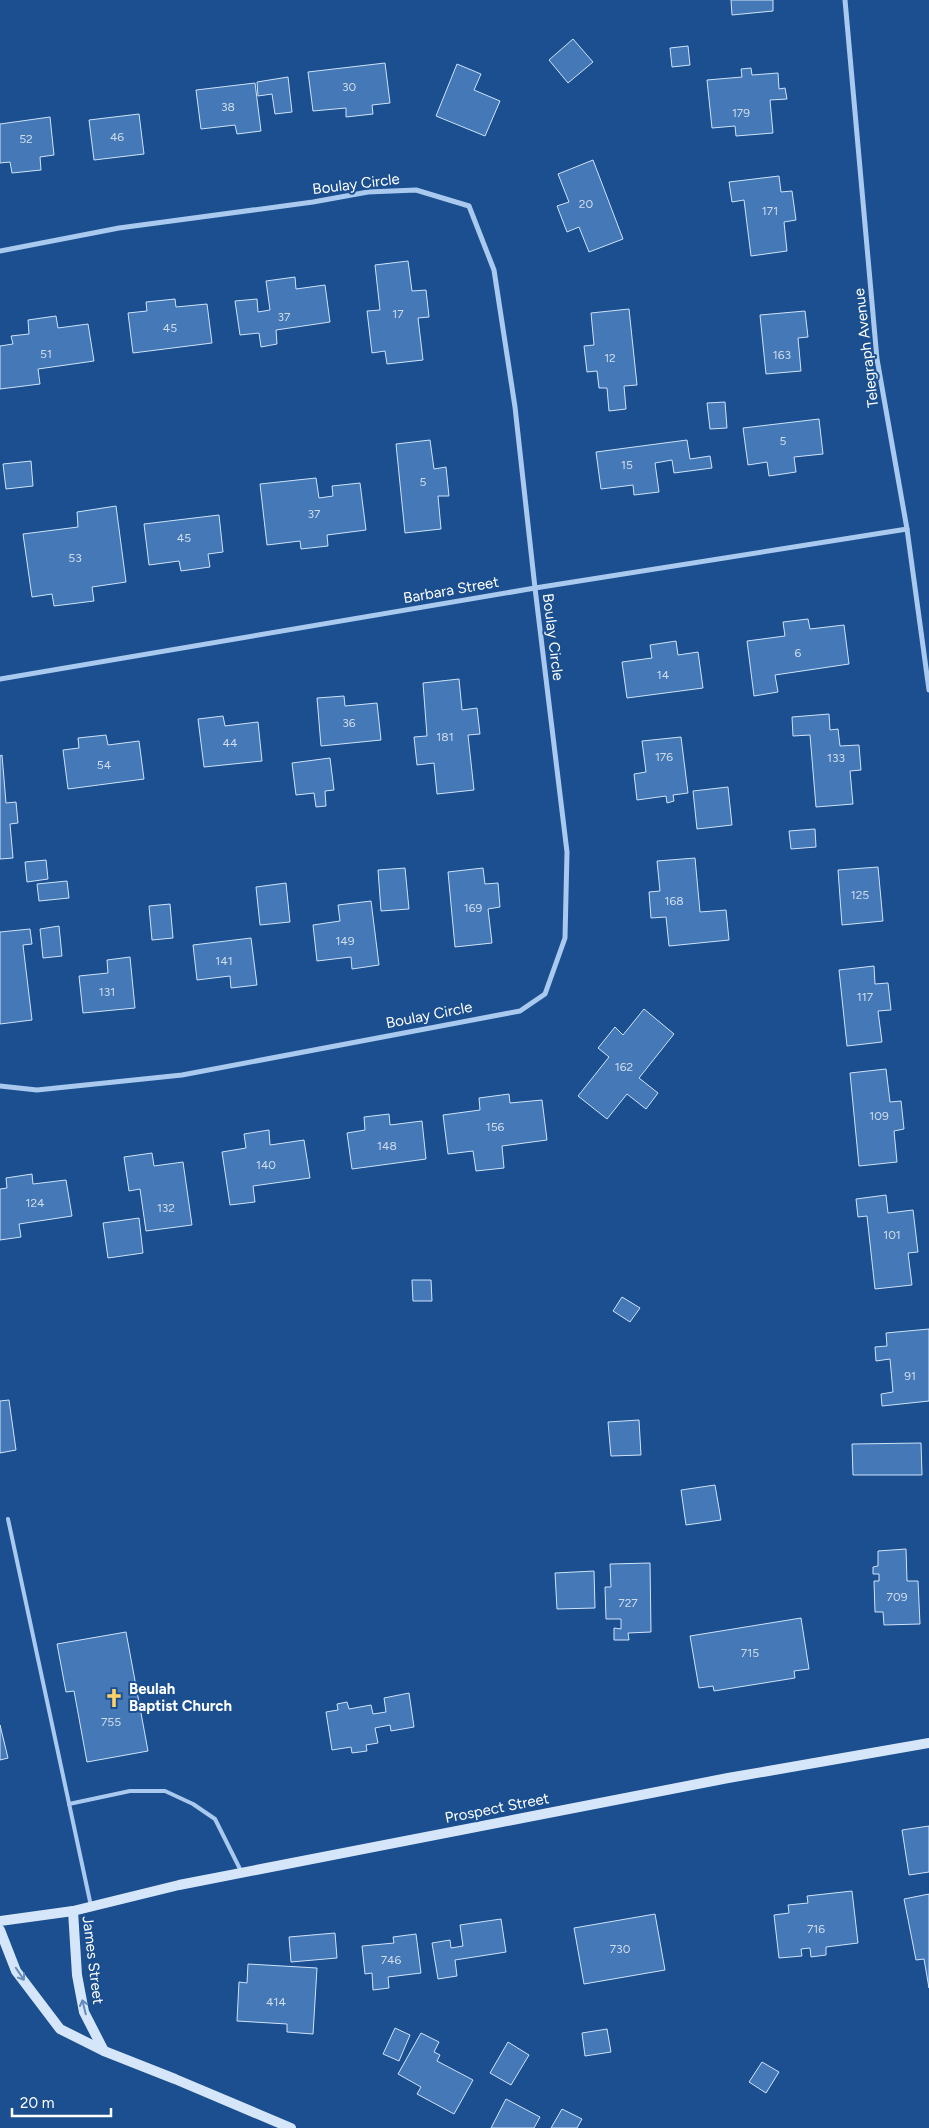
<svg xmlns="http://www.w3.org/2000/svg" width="929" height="2128" viewBox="0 0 929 2128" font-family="Figtree,sans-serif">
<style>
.building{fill:#4478b7;stroke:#cfe3fa}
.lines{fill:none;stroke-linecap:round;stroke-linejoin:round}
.lane{stroke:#a9c9ee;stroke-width:4}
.street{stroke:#a9c9ee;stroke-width:5}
.secondary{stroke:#d6e6fa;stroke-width:10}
.oneway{stroke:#668bba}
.labels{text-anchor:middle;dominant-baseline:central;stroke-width:4;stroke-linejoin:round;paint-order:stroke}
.number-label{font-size:12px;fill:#d0dded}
.street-label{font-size:15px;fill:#fff;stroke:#1b4f8f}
.poi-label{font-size:15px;font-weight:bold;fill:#fff;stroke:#1b4f8f;text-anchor:start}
</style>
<rect width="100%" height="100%" fill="#1b4f8f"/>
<g class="building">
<path d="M731,0h42v11l-41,4z"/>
<path d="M573,39l20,23 -25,21 -19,-23z"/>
<path d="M688,46l2,19 -18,2 -2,-19z"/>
<path d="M385,63l5,40 -18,2 1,9 -27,3v-9l-33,3 -5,-39z"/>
<path d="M457,64l24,10 -7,16 26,11 -15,35 -49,-20z"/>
<path d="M751,68l1,7 26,-2 1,16 6,-1 2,11 -17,1 3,33 -37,3 -1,-10 -23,2 -5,-48 35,-3 -1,-8z"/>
<path d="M288,77l4,35 -17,2 -3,-20 -14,2 -1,-14z"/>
<path d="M255,83l6,48 -24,3 -2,-9 -34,4 -5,-39z"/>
<path d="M139,114l5,40 -50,6 -5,-40z"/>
<path d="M50,117l4,38 -14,2 1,13 -29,3 -2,-11 -10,1v-39z"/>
<path d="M593,160l30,79 -34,13 -10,-25 -12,5 -10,-26 12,-4 -11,-28z"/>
<path d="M779,176l2,16 11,-1 4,29 -12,2 3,29 -36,5 -7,-56 -12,2 -3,-20z"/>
<path d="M408,261l4,30 14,-1 3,27 -11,1 5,42 -36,4 -2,-13 -13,2 -5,-42 13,-1 -5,-45z"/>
<path d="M295,277l1,12 29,-4 5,37 -54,8 1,14 -16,3 -2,-14 -19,2 -5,-34 22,-2 1,13 12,-2 -4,-29z"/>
<path d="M175,299l1,8 31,-3 5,39 -79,10 -5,-40 19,-2 -1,-9z"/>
<path d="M629,309l8,76 -13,1 2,23 -17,2 -2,-23h-8l-2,-17 -10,1 -3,-26 10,-1 -3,-32z"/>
<path d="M805,311l3,26 -10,1 3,33 -35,3 -6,-59z"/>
<path d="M56,316l2,12 30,-4 6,37 -56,8 2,15 -40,5v-43l13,-2 -2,-8 18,-2 -1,-14z"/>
<path d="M725,402l2,26 -17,1 -3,-26z"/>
<path d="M819,419l4,35 -29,3 2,15 -27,4 -2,-14 -19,3 -5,-37z"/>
<path d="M430,440l4,29 12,-2 3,29h-11l3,33 -36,4 -9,-89z"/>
<path d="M687,440l3,19 20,-3 2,12 -38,5 -2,-13 -17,3 4,29 -25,3 -1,-10 -32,4 -5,-37z"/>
<path d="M31,461l2,25 -27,3 -3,-25z"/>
<path d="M316,478l3,20 14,-2 -1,-10 28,-3 6,47 -39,5 1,11 -27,3 -1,-8 -33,4 -7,-61z"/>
<path d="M116,506l10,76 -34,5 2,14 -40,5 -2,-12 -20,3 -9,-63 55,-7 -1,-15z"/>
<path d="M219,515l4,37 -15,2 2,13 -29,4 -2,-10 -30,4 -5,-41z"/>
<path d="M808,619l2,10 34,-4 5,39 -74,11 3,17 -24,4 -7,-55 38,-5 -2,-14z"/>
<path d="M676,641l2,14 20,-3 5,36 -76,10 -5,-36 30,-4 -2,-13z"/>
<path d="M459,679l3,31 15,-2 3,26 -12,1 6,55 -37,4 -3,-31 -17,2 -3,-28 13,-1 -4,-53z"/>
<path d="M344,696l1,10 32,-3 4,37 -60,6 -4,-48z"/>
<path d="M829,714l1,16 8,-1 2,17 19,-1 2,25 -11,1 3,33 -37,3 -6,-72 -17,1 -1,-19z"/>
<path d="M223,716l2,10 33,-4 4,39 -58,6 -6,-48z"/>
<path d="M106,735l2,10 31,-4 5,38 -76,10 -5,-39 16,-2 -1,-10z"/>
<path d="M681,737l7,56 -15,2 1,6 -7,2 -1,-7 -29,4 -3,-26 12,-2 -4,-31z"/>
<path d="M2,755l4,48 10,-1 2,21 -8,1 3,34 -13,1v-103z"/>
<path d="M330,758l4,32 -9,1 1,15 -10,1 -2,-14 -18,2 -4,-32z"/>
<path d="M728,787l4,38 -35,4 -4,-38z"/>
<path d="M815,829l1,18 -25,2 -2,-18z"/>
<path d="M695,858l5,54 26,-2 3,30 -60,6 -3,-29 -15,1 -2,-26 11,-1 -3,-30z"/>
<path d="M46,860l2,19 -21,3 -2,-20z"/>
<path d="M878,867l5,54 -41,4 -4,-55z"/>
<path d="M405,868l4,41 -28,2 -3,-41z"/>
<path d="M483,868l2,16 13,-1 2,24 -12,2 4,34 -37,4 -7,-75z"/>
<path d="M67,881l2,17 -30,3 -2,-17z"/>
<path d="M286,883l4,39 -30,3 -4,-38z"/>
<path d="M371,901l8,64 -27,4 -1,-12 -34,4 -4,-36 27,-4 -2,-16z"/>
<path d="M170,904l3,34 -21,2 -3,-34z"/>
<path d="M59,926l3,30 -19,2 -3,-29z"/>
<path d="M30,929l2,15 -9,1 9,75 -32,4v-92z"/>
<path d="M251,938l6,47 -26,3 -1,-12 -33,4 -4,-35z"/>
<path d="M130,957l5,51 -52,5 -4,-37 29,-3 -1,-13z"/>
<path d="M874,966l1,18 13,-1 3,27 -13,1 4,31 -35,4 -8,-76z"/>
<path d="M644,1009l30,25 -35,44 19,15 -12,16 -19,-15 -20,25 -29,-23 31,-39 -11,-9 17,-21 8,8z"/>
<path d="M886,1069l4,33 11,-1 3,28 -10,2 3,31 -38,4 -9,-93z"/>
<path d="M509,1094l1,9 32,-3 5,40 -45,6 2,22 -28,3 -3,-20 -25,3 -5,-39 37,-5 -1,-12z"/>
<path d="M389,1114l1,11 32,-4 4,38 -74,10 -5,-36 18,-3 -1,-13z"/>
<path d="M269,1130l1,15 34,-5 6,38 -57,8 2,16 -25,3 -8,-53 24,-4 -2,-14z"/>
<path d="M152,1153l2,13 29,-4 9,63 -46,6 -6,-42 -11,2 -5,-34z"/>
<path d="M32,1174l1,10 33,-4 6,36 -53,8 2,13 -21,3v-51l7,-1 -1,-10z"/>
<path d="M886,1195l2,18 25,-3 5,42 -10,1 4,32 -37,4 -8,-73 -9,1 -2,-18z"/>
<path d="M139,1218l4,35 -35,5 -5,-35z"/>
<path d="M412,1280h19l1,21h-19z"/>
<path d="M622,1297l18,11 -10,14 -17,-11z"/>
<path d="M929,1329v72l-47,5 -1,-12 12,-2 -3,-33 -14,2 -1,-14 12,-1 -1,-13z"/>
<path d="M9,1400l7,50 -16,3v-52z"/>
<path d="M639,1420l2,35 -30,1 -3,-34z"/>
<path d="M921,1443l1,32h-69l-1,-31z"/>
<path d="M715,1485l6,35 -35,5 -5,-35z"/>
<path d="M906,1549l1,32h11l2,43 -36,1 -1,-13h-8l-1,-31h5v-7h-6v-7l5,-1v-15z"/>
<path d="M650,1563l1,69 -23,1 1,7h-15v-12l7,1v-10h-15l-1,-32h6l-1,-23z"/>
<path d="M594,1571l1,37 -38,1 -2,-36z"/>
<path d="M801,1618l8,51 -15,2 1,7 -81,13 -1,-5 -14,2 -9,-52z"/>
<path d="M126,1632l22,119 -61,11 -13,-71 -8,1 -9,-48z"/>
<path d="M409,1693l5,34 -23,4 -1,-6 -15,3 3,15 -12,2 1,6 -15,2 -1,-6 -19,3 -6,-38 12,-2 -1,-6 10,-2 2,7 22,-4 2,9 13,-2 -2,-14z"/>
<path d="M0,1725l8,33 -8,2z"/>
<path d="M929,1826v46l-20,3 -7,-45z"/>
<path d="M852,1891l6,52 -32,4v8l-15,2 -1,-9 -9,1 1,7 -23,2 -5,-43 15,-2 -1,-8 20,-2 -1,-7z"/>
<path d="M929,1894v94l-5,-29 -8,1 -12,-61z"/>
<path d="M655,1914l10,56 -81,14 -10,-56z"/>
<path d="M501,1919l5,33 -51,8 2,16 -19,3 -6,-36 18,-3 1,8 12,-2 -3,-21z"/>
<path d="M335,1933l2,25 -46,4 -2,-25z"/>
<path d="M416,1934l5,39 -33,4 1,11 -16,2 -1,-17 -7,1 -3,-28 32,-3 -1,-6z"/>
<path d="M248,1964l69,4 -4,66 -26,-2v-8l-50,-3 2,-39 8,1z"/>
<path d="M395,2028l15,7 -11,26 -16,-7z"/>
<path d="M607,2029l4,23 -26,4 -3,-23z"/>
<path d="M421,2033l18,9 -5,10 6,3 -3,6 36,19 -19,34 -37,-20 4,-7 -23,-13z"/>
<path d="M508,2042l21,13 -18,30 -21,-12z"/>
<path d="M762,2062l17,10 -13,21 -17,-11z"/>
<path d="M506,2099l34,18 -6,11h-43z"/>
<path d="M562,2109l20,10 -5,9h-26z"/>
</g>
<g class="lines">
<g class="lane">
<path d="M8,1519l83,387"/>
<path d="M69,1804l61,-13h35l28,13 22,15 26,52"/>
</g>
<g class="street">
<path d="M845,0l32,359 30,170 22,161"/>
<path d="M0,251l119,-23 194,-26 55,-10 48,-2 53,16 25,64 21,137 20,181 32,264 -2,86 -20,56 -25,17 -338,64 -145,15 -37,-4"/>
<path d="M0,679l535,-91 372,-59"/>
</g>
<g class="secondary">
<path d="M73,1911l4,64 7,37 20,39"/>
<path d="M0,1921l73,-10 106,-26 549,-107 201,-35"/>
<path d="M0,1930l16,41 44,58 44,22 71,28 116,49"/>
</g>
</g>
<defs><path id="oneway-shaft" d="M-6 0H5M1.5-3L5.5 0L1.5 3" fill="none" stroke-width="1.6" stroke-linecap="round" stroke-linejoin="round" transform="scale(1.25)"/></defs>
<g class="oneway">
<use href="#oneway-shaft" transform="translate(20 1974) rotate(56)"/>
<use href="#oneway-shaft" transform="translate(84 2007) rotate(-104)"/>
</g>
<defs>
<g id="church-bare" transform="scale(1.5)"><path d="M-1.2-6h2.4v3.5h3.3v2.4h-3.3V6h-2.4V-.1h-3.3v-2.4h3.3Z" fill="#ffd166" stroke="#1b4f8f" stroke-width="2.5" paint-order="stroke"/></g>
</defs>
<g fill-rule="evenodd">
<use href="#church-bare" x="114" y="1698"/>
</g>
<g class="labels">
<g class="number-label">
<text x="349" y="87">30</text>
<text x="228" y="107">38</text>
<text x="741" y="113">179</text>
<text x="117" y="137">46</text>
<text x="26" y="139">52</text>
<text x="586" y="204">20</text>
<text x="770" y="211">171</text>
<text x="398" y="314">17</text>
<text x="284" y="317">37</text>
<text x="170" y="328">45</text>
<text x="46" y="354">51</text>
<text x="782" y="355">163</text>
<text x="610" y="358">12</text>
<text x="783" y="441">5</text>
<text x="627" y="465">15</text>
<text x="423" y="482">5</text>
<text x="314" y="514">37</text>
<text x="184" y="538">45</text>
<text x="75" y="558">53</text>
<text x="798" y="653">6</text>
<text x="663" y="675">14</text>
<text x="349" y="723">36</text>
<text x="445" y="737">181</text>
<text x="230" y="743">44</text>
<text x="664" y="757">176</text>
<text x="836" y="758">133</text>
<text x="104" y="765">54</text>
<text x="860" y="895">125</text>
<text x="674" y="901">168</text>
<text x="473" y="908">169</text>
<text x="345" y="941">149</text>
<text x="224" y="961">141</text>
<text x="107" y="992">131</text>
<text x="865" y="997">117</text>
<text x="624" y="1067">162</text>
<text x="879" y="1116">109</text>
<text x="495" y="1127">156</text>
<text x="387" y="1146">148</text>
<text x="266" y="1165">140</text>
<text x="35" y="1203">124</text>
<text x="166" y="1208">132</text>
<text x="892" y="1235">101</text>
<text x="910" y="1376">91</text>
<text x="897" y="1597">709</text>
<text x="628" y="1603">727</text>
<text x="750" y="1653">715</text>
<text x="111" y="1722">755</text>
<text x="816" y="1929">716</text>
<text x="620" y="1949">730</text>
<text x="391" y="1960">746</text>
<text x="276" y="2002">414</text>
</g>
<g class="street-label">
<text transform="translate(356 184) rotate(-7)">Boulay Circle</text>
<text transform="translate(866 348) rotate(-97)">Telegraph Avenue</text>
<text transform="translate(451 590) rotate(-10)">Barbara Street</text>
<text transform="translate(553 637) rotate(83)">Boulay Circle</text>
<text transform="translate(429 1015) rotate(-11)">Boulay Circle</text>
<text transform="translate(497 1808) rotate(-11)">Prospect Street</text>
<text transform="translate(93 1960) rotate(83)">James Street</text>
</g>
<g class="poi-label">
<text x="129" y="1689">Beulah<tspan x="129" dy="17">Baptist Church</tspan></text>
</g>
</g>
<path d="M12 2108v8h99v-8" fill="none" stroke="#ffffff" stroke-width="2.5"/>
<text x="20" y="2108" font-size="15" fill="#ffffff" stroke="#1b4f8f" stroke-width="4" paint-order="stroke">20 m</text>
</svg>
